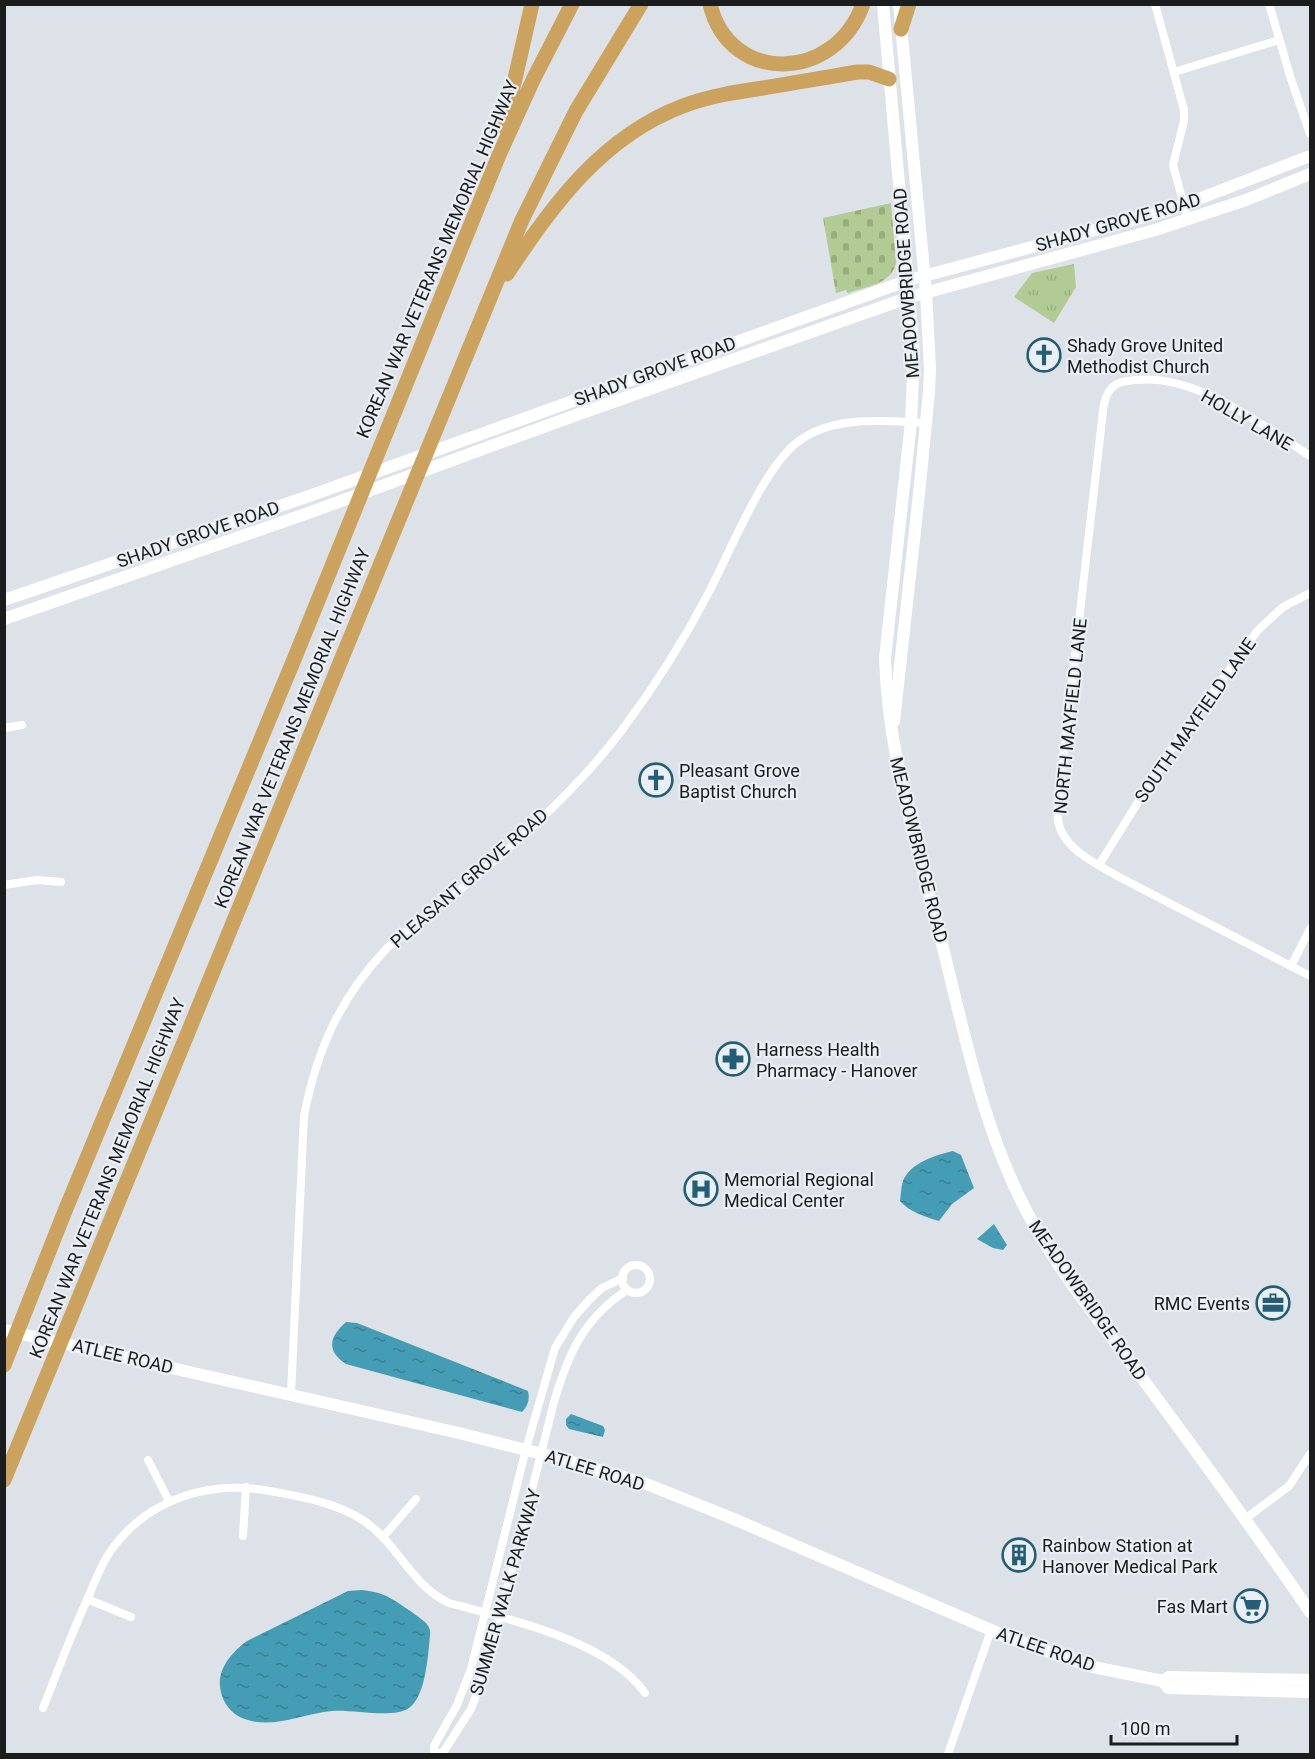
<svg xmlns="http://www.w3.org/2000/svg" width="1315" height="1759" viewBox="0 0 1315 1759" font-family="Roboto,sans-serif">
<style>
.cemetery{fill:url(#cemetery-stones)}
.park{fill:url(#park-tufts)}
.water{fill:url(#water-ripples)}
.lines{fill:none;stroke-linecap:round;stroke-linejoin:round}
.minor{stroke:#fff;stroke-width:8}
.secondary{stroke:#fff;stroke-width:12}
.motorway{stroke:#cba35f;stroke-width:15}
.labels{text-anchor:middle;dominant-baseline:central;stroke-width:4.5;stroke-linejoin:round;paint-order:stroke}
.street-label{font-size:18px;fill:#1a1c1e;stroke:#eaeff5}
.poi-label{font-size:18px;fill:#1a1c1e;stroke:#eaeff5;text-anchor:start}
</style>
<defs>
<pattern id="cemetery-stones" width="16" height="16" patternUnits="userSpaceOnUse" patternTransform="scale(1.5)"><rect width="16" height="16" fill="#b2ca93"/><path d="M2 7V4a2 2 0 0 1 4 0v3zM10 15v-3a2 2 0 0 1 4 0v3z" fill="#98ad7e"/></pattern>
<pattern id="park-tufts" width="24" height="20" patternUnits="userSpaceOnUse" patternTransform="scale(1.5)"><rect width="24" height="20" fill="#b2ca93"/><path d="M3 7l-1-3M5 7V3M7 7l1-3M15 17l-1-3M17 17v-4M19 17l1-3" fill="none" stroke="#98ad7e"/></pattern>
<pattern id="water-ripples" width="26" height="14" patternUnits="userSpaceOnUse" patternTransform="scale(1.5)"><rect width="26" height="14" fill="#449db4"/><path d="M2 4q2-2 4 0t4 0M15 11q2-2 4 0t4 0" fill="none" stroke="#387f92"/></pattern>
</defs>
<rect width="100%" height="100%" fill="#dde2e8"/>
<path class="cemetery" d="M891,203l5,60c-4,21 -31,24 -48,30l-2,-3 -10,3 -13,-75z"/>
<path class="park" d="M1074,264l2,23 -22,36 -40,-26 18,-24z"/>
<g class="water">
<path d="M953,1151l8,4 13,33 -22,16 -13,17c-13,-4 -30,-9 -39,-20 1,-7 1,-14 3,-20 7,-18 33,-26 50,-30z"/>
<path d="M994,1224l13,21 -4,5 -10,-2 -16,-9z"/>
<path d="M346,1322l11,1 171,68c2,8 0,15 -6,21l-176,-48c-20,-13 -17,-27 0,-42z"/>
<path d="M571,1414l32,12 2,4 -2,7 -34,-8 -3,-4v-6z"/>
<path d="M362,1590c7,1 15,2 22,5 8,3 36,22 42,28 3,4 5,7 4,12 -2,20 -4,61 -21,73 -16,11 -57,1 -77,3 -32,3 -64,21 -94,5 -10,-6 -17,-17 -18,-30 -2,-18 13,-35 27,-45l101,-50z"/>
</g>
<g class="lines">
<g class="minor">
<path d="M1155,4l29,106v11l-11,44 15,55"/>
<path d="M1269,4l22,75 19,55"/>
<path d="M1174,72l105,-32"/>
<path d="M1310,456c-48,-31 -113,-82 -174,-76 -12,1 -22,2 -28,13 -5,8 -5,18 -6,27l-42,367c-1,10 -3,23 -2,33 4,29 39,44 61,57l191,99"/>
<path d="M4,728l18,-3"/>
<path d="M1099,865l67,-108 92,-127 25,-23 27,-14"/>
<path d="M4,885l33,-5 24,2"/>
<path d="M1291,966l19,-37"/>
<circle cx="636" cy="1279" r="14"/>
<path d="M291,1394l13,-278c13,-67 36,-118 83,-168 26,-23 54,-43 81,-65 54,-45 112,-97 154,-153 33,-44 62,-90 87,-138 21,-40 55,-126 90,-151 35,-26 86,-20 127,-18"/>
<path d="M148,1460l21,41"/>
<path d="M1245,1519l44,-33 21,-32"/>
<path d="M243,1536l3,-49"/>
<path d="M383,1537l33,-38"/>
<path d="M87,1599l44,18"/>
<path d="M43,1708c15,-37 28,-74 45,-110 7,-17 13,-34 24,-49 37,-51 98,-69 158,-58 31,6 64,11 91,28 36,22 49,66 88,84 60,16 159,38 196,90"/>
<path d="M434,1754v-8l23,-41 14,-36 55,-220 29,-101 19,-31 16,-18 12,-11 21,-10"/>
<path d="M438,1754l6,-3 27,-42 17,-45 66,-262c14,-48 30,-84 73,-112"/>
<path d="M948,1754l43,-124"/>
</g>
<g class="secondary">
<path d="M883,4l31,350 -3,68 -26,236c3,95 31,186 55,278 25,98 43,199 94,289 31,55 73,106 111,157 56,76 112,152 165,230"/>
<path d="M4,600l311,-106 594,-214 261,-70 140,-54"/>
<path d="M4,619l307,-107 268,-98 331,-117 245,-67 91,-30 64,-26"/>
<path d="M894,721l25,-227 10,-102 1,-23 -4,-77 -27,-288"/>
<path d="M4,1330l455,103 99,25 86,25 85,34 283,122 81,28 70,14 6,-4 141,3"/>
<path d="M1163,1681l5,7 142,4"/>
</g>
<g class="motorway">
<path d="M710,4c19,81 125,79 153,0"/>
<path d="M901,29l8,-25"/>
<path d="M504,127l28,-123"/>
<path d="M507,274c45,-69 96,-138 176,-168 26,-10 53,-14 80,-18 32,-5 64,-11 95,-16h11l20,7"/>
<path d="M4,1365l61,-154 230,-554 204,-502 34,-75 39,-76"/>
<path d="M4,1480l518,-1260 54,-109 65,-107"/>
</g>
</g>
<defs>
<g id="church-ring" transform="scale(1.725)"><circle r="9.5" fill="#eaeff5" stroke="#235d76" stroke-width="1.5"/><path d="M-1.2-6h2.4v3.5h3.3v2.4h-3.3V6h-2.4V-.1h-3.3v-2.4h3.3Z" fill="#235d76"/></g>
<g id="pharmacy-ring" transform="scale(1.725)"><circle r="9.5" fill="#eaeff5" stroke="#235d76" stroke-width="1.5"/><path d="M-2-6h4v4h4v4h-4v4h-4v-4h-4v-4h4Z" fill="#235d76"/></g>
<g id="hospital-ring" transform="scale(1.725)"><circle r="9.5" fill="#eaeff5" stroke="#235d76" stroke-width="1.5"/><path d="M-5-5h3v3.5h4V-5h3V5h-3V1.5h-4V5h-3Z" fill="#235d76"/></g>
<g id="office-ring" transform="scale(1.725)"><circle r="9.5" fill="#eaeff5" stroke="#235d76" stroke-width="1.5"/><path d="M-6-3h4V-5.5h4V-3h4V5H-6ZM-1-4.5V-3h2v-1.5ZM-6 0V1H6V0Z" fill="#235d76"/></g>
<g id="building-ring" transform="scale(1.725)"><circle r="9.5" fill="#eaeff5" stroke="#235d76" stroke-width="1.5"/><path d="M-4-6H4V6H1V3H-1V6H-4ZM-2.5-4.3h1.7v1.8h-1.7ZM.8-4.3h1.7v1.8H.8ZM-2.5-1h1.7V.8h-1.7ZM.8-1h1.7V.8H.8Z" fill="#235d76"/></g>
<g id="supermarket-ring" transform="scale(1.725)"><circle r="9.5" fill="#eaeff5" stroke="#235d76" stroke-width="1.5"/><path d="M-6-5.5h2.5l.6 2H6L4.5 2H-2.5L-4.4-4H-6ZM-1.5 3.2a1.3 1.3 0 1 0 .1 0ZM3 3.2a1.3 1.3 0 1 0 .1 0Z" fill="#235d76"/></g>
</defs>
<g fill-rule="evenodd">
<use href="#church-ring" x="1044" y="355"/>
<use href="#church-ring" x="656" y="780"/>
<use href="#pharmacy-ring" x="733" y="1059"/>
<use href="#hospital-ring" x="701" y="1189"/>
<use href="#office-ring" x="1273" y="1303"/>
<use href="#building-ring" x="1019" y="1555"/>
<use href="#supermarket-ring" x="1251" y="1606"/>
</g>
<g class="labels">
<g class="street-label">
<text transform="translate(1118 222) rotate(-16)">SHADY GROVE ROAD</text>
<text transform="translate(437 259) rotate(-67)">KOREAN WAR VETERANS MEMORIAL HIGHWAY</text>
<text transform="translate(906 283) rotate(-94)">MEADOWBRIDGE ROAD</text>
<text transform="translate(655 371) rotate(-20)">SHADY GROVE ROAD</text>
<text transform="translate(1247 420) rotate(30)">HOLLY LANE</text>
<text transform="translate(198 534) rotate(-19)">SHADY GROVE ROAD</text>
<text transform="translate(1070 716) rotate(-84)">NORTH MAYFIELD LANE</text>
<text transform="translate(1195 720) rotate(-55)">SOUTH MAYFIELD LANE</text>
<text transform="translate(292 728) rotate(-68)">KOREAN WAR VETERANS MEMORIAL HIGHWAY</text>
<text transform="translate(919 850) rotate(76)">MEADOWBRIDGE ROAD</text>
<text transform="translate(469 878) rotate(-41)">PLEASANT GROVE ROAD</text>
<text transform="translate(107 1178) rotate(-68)">KOREAN WAR VETERANS MEMORIAL HIGHWAY</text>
<text transform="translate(1088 1300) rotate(55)">MEADOWBRIDGE ROAD</text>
<text transform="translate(123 1356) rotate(13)">ATLEE ROAD</text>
<text transform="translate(595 1470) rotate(17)">ATLEE ROAD</text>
<text transform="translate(505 1592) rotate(-74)">SUMMER WALK PARKWAY</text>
<text transform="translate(1046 1649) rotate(19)">ATLEE ROAD</text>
</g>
<g class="poi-label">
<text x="1067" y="345">Shady Grove United<tspan x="1067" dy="21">Methodist Church</tspan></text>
<text x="679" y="770">Pleasant Grove<tspan x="679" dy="21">Baptist Church</tspan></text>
<text x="756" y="1049">Harness Health<tspan x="756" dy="21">Pharmacy - Hanover</tspan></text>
<text x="724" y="1179">Memorial Regional<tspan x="724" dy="21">Medical Center</tspan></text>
<text x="1250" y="1303" text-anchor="end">RMC Events</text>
<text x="1042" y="1545">Rainbow Station at<tspan x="1042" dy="21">Hanover Medical Park</tspan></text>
<text x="1228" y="1606" text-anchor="end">Fas Mart</text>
</g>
</g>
<rect width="1315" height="1759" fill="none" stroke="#1a1c1e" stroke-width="12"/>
<path d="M1111 1735v9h126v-9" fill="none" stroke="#1a1c1e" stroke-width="3"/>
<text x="1120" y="1735" font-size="18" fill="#1a1c1e" stroke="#eaeff5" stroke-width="4.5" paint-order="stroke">100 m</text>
</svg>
